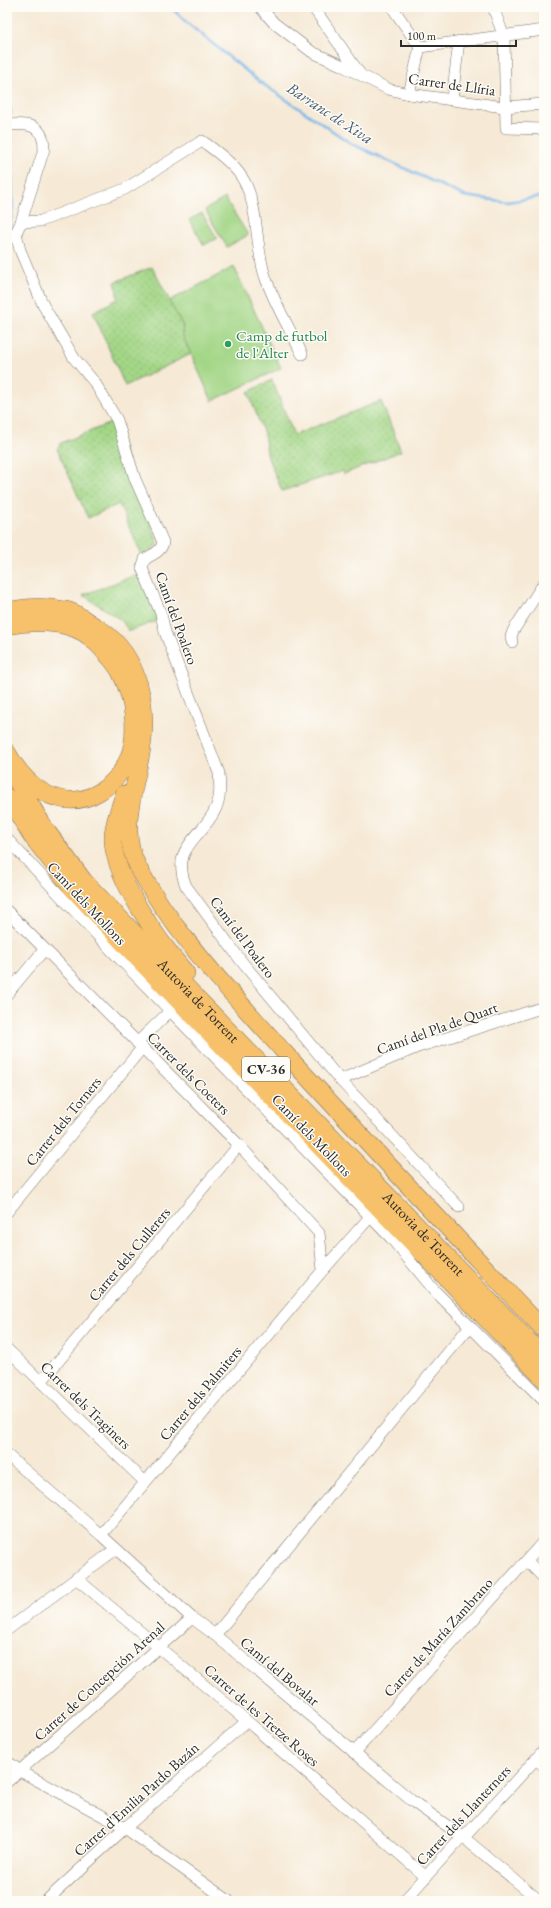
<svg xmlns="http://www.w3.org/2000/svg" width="551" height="1908" viewBox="0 0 551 1908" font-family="'EB Garamond',serif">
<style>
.grass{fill:url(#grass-dots);stroke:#678058}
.pitch{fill:#a3d686;stroke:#678058}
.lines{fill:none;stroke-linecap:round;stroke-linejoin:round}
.stream{stroke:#73b4e8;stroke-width:2.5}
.canal{stroke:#73b4e8;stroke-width:8}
.minor-casing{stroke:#726e66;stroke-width:12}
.highway-casing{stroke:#726e66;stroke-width:18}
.minor{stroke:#fff;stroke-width:11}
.highway{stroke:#f7c06b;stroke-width:17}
.leisure-dot{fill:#2e9e5b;stroke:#fdfcf7;stroke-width:1.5}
.labels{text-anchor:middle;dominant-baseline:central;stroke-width:3;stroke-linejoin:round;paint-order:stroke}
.shield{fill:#fdfcf7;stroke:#6a6a68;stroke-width:1}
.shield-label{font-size:14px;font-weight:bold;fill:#2b2b2b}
.street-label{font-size:15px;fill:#2b2b2b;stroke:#fdfcf7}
.leisure-label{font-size:15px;fill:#27864d;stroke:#fdfcf7;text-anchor:start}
.water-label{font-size:16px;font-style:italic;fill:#445b6d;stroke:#fdfcf7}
</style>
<defs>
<pattern id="grass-dots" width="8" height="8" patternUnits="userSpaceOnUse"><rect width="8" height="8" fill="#a3d686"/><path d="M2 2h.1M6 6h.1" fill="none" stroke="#8cb874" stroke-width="1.8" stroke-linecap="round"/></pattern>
</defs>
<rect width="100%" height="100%" fill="#fdfcf7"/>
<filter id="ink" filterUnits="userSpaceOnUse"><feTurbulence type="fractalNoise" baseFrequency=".025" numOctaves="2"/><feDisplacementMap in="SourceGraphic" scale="8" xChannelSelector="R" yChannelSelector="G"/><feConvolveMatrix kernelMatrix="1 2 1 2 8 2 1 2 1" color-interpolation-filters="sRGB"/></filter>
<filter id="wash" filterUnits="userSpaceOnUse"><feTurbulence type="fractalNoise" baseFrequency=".012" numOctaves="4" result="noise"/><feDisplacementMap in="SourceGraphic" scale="16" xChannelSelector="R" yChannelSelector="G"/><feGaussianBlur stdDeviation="0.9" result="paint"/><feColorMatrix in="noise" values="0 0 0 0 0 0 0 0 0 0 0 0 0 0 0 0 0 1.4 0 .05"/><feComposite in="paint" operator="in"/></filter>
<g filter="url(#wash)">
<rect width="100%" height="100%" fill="#f6e9d5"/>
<g class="grass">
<path d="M152,267l31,59 -1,8 9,20 -66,32 -32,-74 25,-13 -3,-17z"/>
<path d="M272,380l22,55 87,-34 20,50 -57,23 -1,-3 -61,20 -14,-33 -4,-24 -16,-42z"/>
<path d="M113,422l45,122 -16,12 -23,-52 -31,14 -31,-69 4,-6z"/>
<path d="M141,573l19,47 -31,11 -8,-11 -38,-25z"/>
</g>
<g class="pitch">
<path d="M225,198l23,37 -21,12 -22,-37z"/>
<path d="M202,213l15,25 -13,7 -15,-25z"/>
<path d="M234,267l47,101 -69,33 -30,-67 1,-8 -14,-25z"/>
</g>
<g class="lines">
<path class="stream" d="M171,7l15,15 74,60 92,62 112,52 44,6 36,-6"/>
<g class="canal">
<path d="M7,107l1,5"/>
<path d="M7,232l3,-28 -2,-67"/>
</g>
</g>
</g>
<g filter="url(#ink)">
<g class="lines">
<g class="minor-casing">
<g id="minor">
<path d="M260,7l14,16 38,29 29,13 47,24 21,5 95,13 40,-3"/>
<path d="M313,7l47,67"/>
<path d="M392,7l28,40"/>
<path d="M493,7l11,30 2,91 38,1"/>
<path d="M420,47l124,-17"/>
<path d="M409,94l11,-47"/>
<path d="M452,99l7,-58"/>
<path d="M7,125c20,-2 37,-1 37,24l-23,73 -5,11 4,17 23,55 31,53 21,25 22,37 18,59 28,63c-1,9 -10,12 -18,17l-3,9 19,46 4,18 54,141c1,13 2,25 -4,37 -14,29 -45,37 -29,76l56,76 98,118 119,127"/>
<path d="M21,222l20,-1 84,-32 77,-48c13,9 35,26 42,40 15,27 11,65 21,95 9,27 25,53 37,78"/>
<path d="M512,642l-1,-5 2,-6 31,-48"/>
<path d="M7,839l110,117 274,282 43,52 110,111"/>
<path d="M7,911l232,234 80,88 4,37"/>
<path d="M7,994l37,-44"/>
<path d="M137,1043l33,-32"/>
<path d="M340,1080l78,-33 126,-40"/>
<path d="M7,1212l135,-164"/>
<path d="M7,1349l138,133"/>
<path d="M41,1382l198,-237"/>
<path d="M7,1455l94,80 91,83 23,17 197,166 51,36 77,64"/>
<path d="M101,1535l222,-265 47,-53"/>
<path d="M527,1561l17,17"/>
<path d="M76,1578l171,143 179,156"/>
<path d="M7,1630l109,-81"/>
<path d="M215,1635l255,-309"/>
<path d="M354,1753l190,-212"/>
<path d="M536,1759l8,7"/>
<path d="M7,1761l13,10 105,57 104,73"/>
<path d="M7,1782l185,-164"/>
<path d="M46,1901l79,-73 122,-107"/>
<path d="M404,1901l51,-57 13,-11 76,-83"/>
</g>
</g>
<g class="highway-casing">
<g id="highway">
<path d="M7,611c18,-4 40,-5 58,-1 10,1 21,11 30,16 19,11 32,27 40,47 12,30 11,60 4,91 -7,35 -19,70 0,105 37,68 94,125 145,183 86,94 173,186 260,278"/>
<path d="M7,626c25,-5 55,-5 77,7 4,3 8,7 12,10 9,9 20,20 25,31 12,24 18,60 7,85 -12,27 -41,48 -71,39 -22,-6 -40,-27 -50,-46"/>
<path id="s1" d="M7,765l39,65 38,51 460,476"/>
<path d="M124,794c-4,13 -10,27 -11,41 -3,39 48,109 73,138"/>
<path d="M7,797l26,41 40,51 65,70 406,420"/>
</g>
</g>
<use href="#minor" class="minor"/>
<use href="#highway" class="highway"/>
</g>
</g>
<circle class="leisure-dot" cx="228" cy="344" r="4"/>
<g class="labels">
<rect class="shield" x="242" y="1057" width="48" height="24" rx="3"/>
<g class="shield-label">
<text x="266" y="1069">CV-36</text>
</g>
<g class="street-label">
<text transform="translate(452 84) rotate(8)">Carrer de Llíria</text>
<text transform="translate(177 618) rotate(70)">Camí del Poalero</text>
<text transform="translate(87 903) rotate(47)">Camí dels Mollons</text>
<text transform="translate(243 937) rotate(53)">Camí del Poalero</text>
<text stroke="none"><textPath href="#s1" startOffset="305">Autovia de Torrent</textPath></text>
<text transform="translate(437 1028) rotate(-20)">Camí del Pla de Quart</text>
<text transform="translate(189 1073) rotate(45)">Carrer dels Coeters</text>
<text transform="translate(63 1121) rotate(-51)">Carrer dels Torners</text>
<text transform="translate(312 1135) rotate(46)">Camí dels Mollons</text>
<text stroke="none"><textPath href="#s1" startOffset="629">Autovia de Torrent</textPath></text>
<text transform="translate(129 1254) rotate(-50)">Carrer dels Cullerers</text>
<text transform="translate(200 1393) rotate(-50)">Carrer dels Palmiters</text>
<text transform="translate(86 1405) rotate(44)">Carrer dels Traginers</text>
<text transform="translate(438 1637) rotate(-48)">Carrer de María Zambrano</text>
<text transform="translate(280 1671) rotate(40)">Camí del Bovalar</text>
<text transform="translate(99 1681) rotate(-42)">Carrer de Concepción Arenal</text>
<text transform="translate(262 1715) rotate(41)">Carrer de les Tretze Roses</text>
<text transform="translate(136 1799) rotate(-42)">Carrer d'Emilia Pardo Bazán</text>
<text transform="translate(463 1815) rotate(-47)">Carrer dels Llanterners</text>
</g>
<g class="leisure-label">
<text x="236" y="335">Camp de futbol<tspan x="236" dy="17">de l'Alter</tspan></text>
</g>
<g class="water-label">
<text transform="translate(330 113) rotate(33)">Barranc de Xiva</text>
</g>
</g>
<rect width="551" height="1908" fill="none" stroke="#fdfcf7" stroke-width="24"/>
<path d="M401 40v6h115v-6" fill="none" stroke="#2b2b2b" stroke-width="2"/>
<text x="407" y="40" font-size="12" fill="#2b2b2b" stroke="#fdfcf7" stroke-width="3" paint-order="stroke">100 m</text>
</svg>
